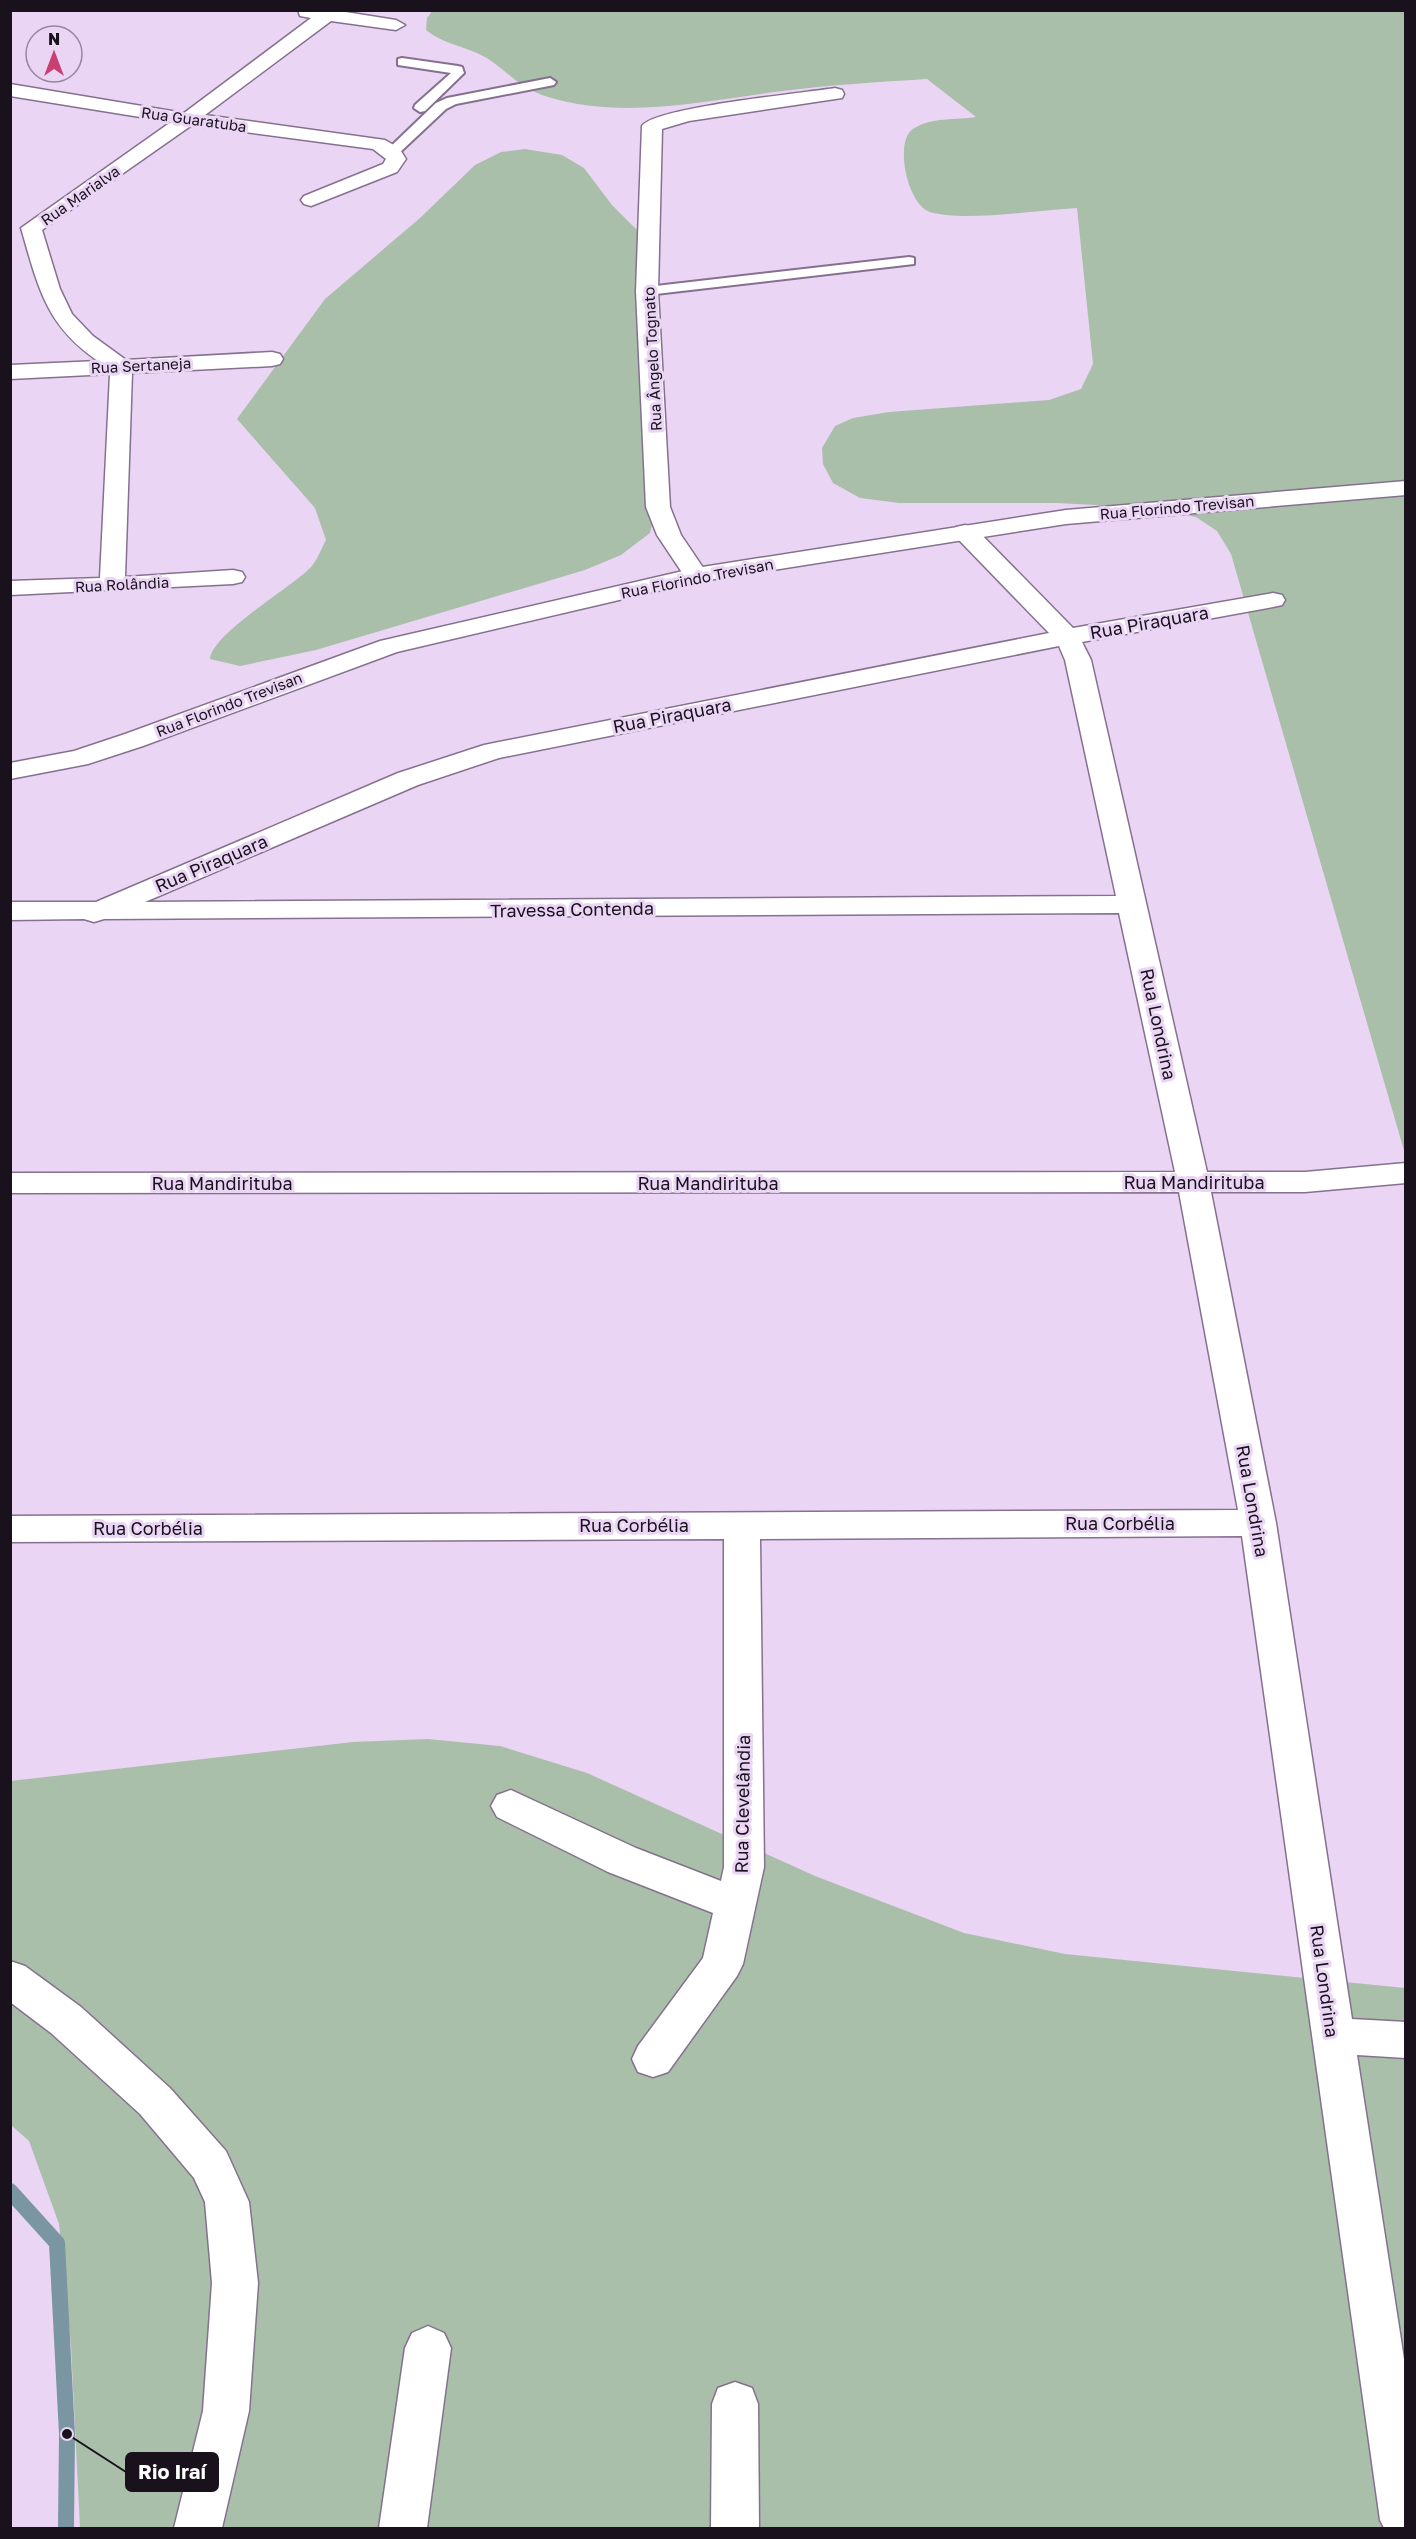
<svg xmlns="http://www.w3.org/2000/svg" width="1416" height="2539" font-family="'Golos Text',sans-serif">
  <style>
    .green { fill: #aabfaa }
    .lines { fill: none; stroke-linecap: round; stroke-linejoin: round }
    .stream { stroke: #7a96a2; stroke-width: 16 }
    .service-casing { stroke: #85718e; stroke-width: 4 }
    .minor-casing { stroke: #85718e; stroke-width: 3 }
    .tertiary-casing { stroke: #85718e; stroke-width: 3 }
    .service { fill: #fff; fill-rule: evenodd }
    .minor { fill: #fff; fill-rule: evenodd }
    .tertiary { fill: #fff; fill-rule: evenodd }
    .labels { text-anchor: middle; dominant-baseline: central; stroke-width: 6; stroke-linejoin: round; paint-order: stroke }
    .far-street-label { font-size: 15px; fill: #19121d; stroke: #ebd5f5 }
    .street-label { font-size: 18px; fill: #19121d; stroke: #ebd5f5 }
    .leader { fill: none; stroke: #19121d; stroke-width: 2 }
    .callout-dot { fill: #19121d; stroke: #ebd5f5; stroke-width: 2 }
    .callout { fill: #19121d; stroke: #19121d; stroke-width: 2 }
    .callout-label { font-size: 20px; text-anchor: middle; font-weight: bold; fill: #fff }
  </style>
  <rect width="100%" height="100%" fill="#ebd5f5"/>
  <path class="green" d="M433 10 1405 11V1154L1231 554 1217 531 1196 517 1151 508 1057 503H899L860 498 833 483 823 464 822 448 835 426 853 418 889 412 1049 400 1081 389 1093 364 1077 208C1040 210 963 222 930 212 907 205 894 141 913 129 930 117 957 120 976 117L927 79C878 82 830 85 782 91 705 101 623 120 548 97 516 87 508 70 483 56 464 46 443 44 426 30L427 18Z
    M525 149 562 155 584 168 612 205 638 231 645 242 659 494 650 533 621 555 585 570 316 650 240 666 210 659C212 634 289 589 310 568 317 561 321 549 326 540L315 508 237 419 325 299 420 218 475 165 501 152Z
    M428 1739 500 1746 587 1773 815 1876 964 1933 1065 1954 1405 1988V2528H80L71 2346 59 2224 29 2141 11 2125 10 1781 353 1742Z"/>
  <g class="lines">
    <path class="stream" d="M10 2191 57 2243 67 2434 66 2528"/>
    <defs>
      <path id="service" d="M402 58 458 66 462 67 464 73 425 111 420 112 414 108 415 105 451 73 398 65V59Z
        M550 78 556 82 554 85 456 104 446 109 397 155H387L385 152 436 103 447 98Z
        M909 257 914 258V264L647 295 640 291 647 287Z"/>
      <path id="minor" d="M298 10H333L396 20 405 25 396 30 331 21 205 115 385 140 399 148 406 159 397 172 311 206 304 204 301 200 304 196 383 164 386 159 373 149 192 125 42 230 60 289 72 314 93 336 126 360 272 352 280 354 283 359 280 364 272 366 132 373 125 577 233 570 242 572 245 577 242 582 233 584 10 595V581L100 578 110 374 10 379V365L98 361C45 325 38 286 21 228L171 122 10 96V84L184 113 311 18 300 16Z
        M835 88 842 90 844 94 842 98 689 121 662 129 658 291 670 507 681 535 708 575 705 580 696 582 687 580 657 535 646 507 636 291 642 126C655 107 805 93 835 88Z
        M965 525 974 527 1073 628 1273 593 1282 595 1285 600 1282 605 1273 607 1082 642 1091 660 1207 1172H1305L1406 1163V1183L1305 1192H1211L1276 1523 1352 2019 1406 2022V2058L1357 2055 1406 2372V2528H1384L1380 2520 1242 1536 760 1539 764 1867 743 1964 737 1976 668 2072 653 2077 638 2072 632 2059 638 2046 703 1958 713 1913 608 1872 497 1817 491 1806 497 1795 511 1790 636 1848 721 1881 724 1867V1539L10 1542V1516L1238 1510 1179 1192 10 1193V1173L1175 1172 1119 913 104 919 94 922 84 919 10 920V902H96L398 773 484 745 1049 633 956 537 953 532 956 527ZM1059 646 1065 660 1116 896 145 902 418 785 499 758Z
        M10 1961 25 1966 81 2007 170 2088 226 2151 249 2202 258 2283 249 2411 222 2528H174L203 2411 212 2283 205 2202 194 2178 140 2114 51 2033 10 2002Z
        M428 2326 444 2333 451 2348 427 2528H379L405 2348 412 2333Z
        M735 2382 752 2388 758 2404 759 2528H711L712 2404 718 2388Z"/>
      <path id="tertiary" d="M1406 481V495L1066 524 696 582 397 652 143 746 88 764 10 779V763L74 751 125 734 380 641 696 568 1066 510Z"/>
    </defs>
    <use href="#service" class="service-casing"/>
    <use href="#minor" class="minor-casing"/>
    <use href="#tertiary" class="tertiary-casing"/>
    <use href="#service" class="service"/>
    <use href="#minor" class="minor"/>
    <use href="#tertiary" class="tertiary"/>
  </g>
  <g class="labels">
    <g class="far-street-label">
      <text transform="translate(194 119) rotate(8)">Rua Guaratuba</text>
      <text transform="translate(80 195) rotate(-35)">Rua Marialva</text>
      <text transform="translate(652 359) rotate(-93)">Rua Ângelo Tognato</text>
      <text transform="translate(141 365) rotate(-3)">Rua Sertaneja</text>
      <text transform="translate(1177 507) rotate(-5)">Rua Florindo Trevisan</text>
      <text transform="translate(697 578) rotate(-11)">Rua Florindo Trevisan</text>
      <text transform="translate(122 584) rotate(-3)">Rua Rolândia</text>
      <text transform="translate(229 704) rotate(-21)">Rua Florindo Trevisan</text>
    </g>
    <g class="street-label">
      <text transform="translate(1149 622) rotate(-10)">Rua Piraquara</text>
      <text transform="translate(672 715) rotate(-11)">Rua Piraquara</text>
      <text transform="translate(211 863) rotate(-23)">Rua Piraquara</text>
      <text transform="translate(572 909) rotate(-1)">Travessa Contenda</text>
      <text transform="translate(1159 1024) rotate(78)">Rua Londrina</text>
      <text x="1194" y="1182">Rua Mandirituba</text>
      <text x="222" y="1183">Rua Mandirituba</text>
      <text x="708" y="1183">Rua Mandirituba</text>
      <text transform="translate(1253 1501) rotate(80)">Rua Londrina</text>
      <text x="1120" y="1523">Rua Corbélia</text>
      <text x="634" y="1525">Rua Corbélia</text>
      <text x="148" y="1528">Rua Corbélia</text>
      <text transform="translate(742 1804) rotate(-89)">Rua Clevelândia</text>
      <text transform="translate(1325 1981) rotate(82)">Rua Londrina</text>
    </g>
  </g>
  <path class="leader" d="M67 2434L126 2472"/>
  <circle class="callout-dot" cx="67" cy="2434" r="6"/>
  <rect class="callout" x="126" y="2453" width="92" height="38" rx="6"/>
  <g class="callout-label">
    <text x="172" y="2479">Rio Iraí</text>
  </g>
  <rect width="1416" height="2539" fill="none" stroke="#19121d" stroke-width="24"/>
  <g transform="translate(54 54)"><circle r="28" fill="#ebd5f5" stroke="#97879f" stroke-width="1.5"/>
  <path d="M0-4.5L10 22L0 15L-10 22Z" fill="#ca3f72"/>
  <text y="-9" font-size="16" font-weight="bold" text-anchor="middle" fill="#19121d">N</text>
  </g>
</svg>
